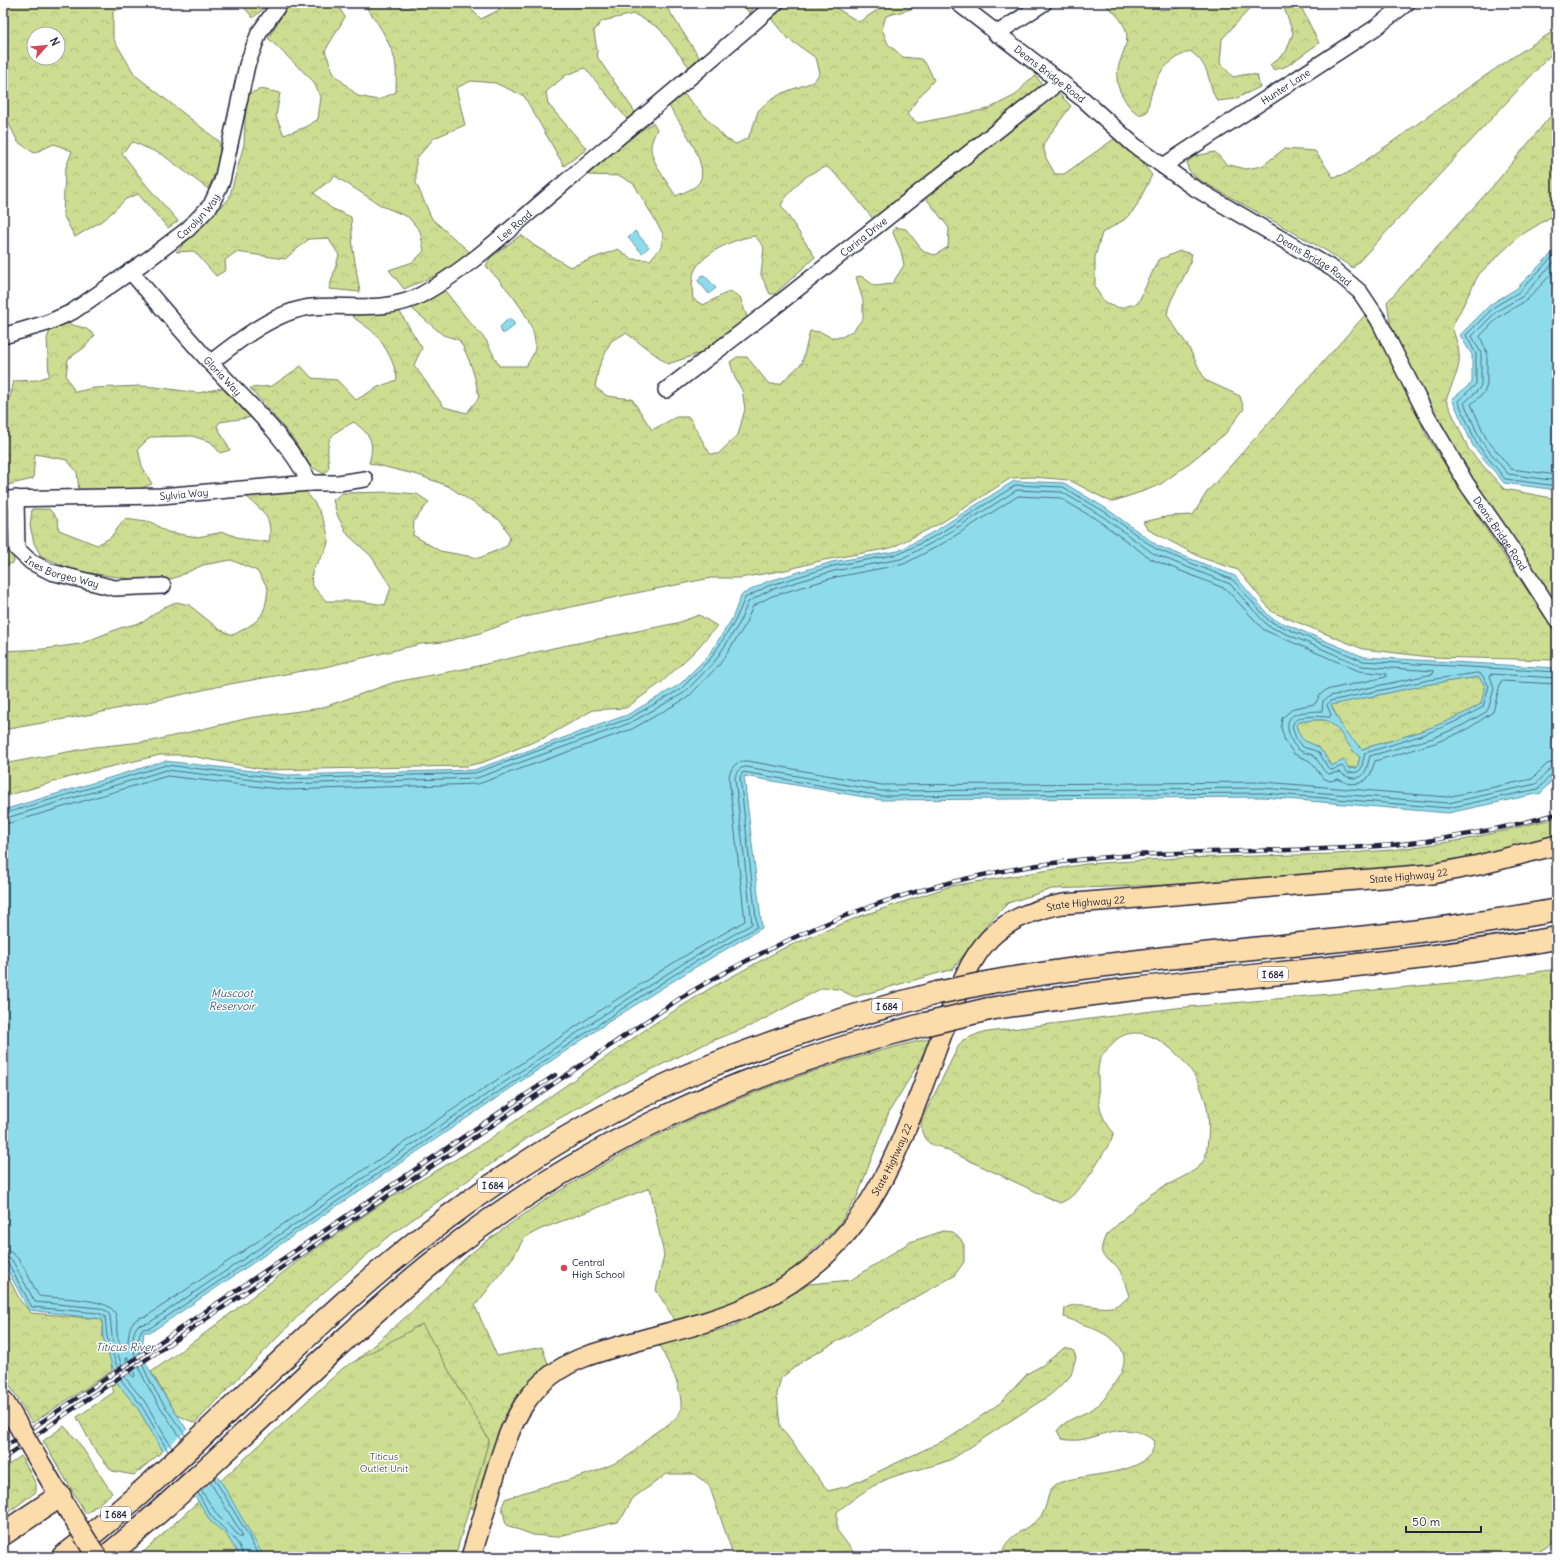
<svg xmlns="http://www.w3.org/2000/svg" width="1560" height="1560" font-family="Delius,sans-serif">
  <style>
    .forest { fill: url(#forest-crowns); stroke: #788066; fill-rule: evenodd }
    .park { fill: url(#park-tufts); stroke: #788066 }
    .water { fill: #8edceb; stroke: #6392a5; fill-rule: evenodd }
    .pier { fill: #fff }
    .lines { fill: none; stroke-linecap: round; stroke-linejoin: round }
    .shore { stroke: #4d6c81; stroke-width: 1 }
    .minor-casing { stroke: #22223b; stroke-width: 18 }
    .major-casing { stroke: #22223b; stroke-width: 22 }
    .highway-casing { stroke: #22223b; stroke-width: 25 }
    .minor { stroke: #fff; stroke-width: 15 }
    .major { stroke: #fddcac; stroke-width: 19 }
    .highway { stroke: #fddcac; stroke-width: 22 }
    .rail-casing { stroke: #22223b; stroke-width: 4.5 }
    .rail { stroke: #fff; stroke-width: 3; stroke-dasharray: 9; stroke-linecap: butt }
    .major-bridge-casing { stroke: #22223b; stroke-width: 22; stroke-linecap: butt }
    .highway-bridge-casing { stroke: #22223b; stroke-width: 25; stroke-linecap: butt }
    .major-bridge { stroke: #fddcac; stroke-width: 19 }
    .highway-bridge { stroke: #fddcac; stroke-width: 22 }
    .poi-dot { fill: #d1495b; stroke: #fff; stroke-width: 1.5 }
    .labels { text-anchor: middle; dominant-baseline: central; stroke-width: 3; stroke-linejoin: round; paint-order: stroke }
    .shield { fill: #fff; stroke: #646476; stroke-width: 1 }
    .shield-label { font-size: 9px; font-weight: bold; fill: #22223b }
    .street-label { font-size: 10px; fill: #22223b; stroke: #fff }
    .poi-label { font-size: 10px; fill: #22223b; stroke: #fff; text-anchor: start }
    .park-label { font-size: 10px; fill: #555a55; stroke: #fff }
    .water-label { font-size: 11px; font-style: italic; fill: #425a70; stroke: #fff }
  </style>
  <defs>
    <pattern id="forest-crowns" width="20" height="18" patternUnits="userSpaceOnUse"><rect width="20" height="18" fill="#cddd91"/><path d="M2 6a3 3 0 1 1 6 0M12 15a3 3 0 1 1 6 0" fill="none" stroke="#b0bd7e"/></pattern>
    <pattern id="park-tufts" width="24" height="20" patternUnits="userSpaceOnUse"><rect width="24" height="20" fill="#cddd91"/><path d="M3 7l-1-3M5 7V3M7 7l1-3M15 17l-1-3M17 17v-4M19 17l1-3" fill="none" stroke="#b0bd7e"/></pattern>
  </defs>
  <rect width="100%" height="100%" fill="#fff"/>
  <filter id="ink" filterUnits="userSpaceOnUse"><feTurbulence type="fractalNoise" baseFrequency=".025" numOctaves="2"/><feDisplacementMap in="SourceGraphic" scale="8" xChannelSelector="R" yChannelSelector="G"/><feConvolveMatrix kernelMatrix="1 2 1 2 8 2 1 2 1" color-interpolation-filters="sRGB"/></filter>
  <g filter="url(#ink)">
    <path class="forest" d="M3 3H144L113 11V38L135 75 220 142 219 165 208 189 163 155 133 142 122 153 147 186 178 221 168 228 138 194 126 199 105 219 75 237 63 215 65 170 72 151 54 144 34 153 18 142 3 112ZM34 34H58V58H34Z
      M241 3H270L253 18Z
      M290 3H336L345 17 325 51 334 74 358 96 378 100 396 92C396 82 397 70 395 60 389 40 376 18 362 3H389L390 5 407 8 419 3H465L481 19 497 11 505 3H664L699 57 689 67 659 28 634 14 602 21 594 31 598 58 635 112 627 119 585 68 566 75 546 92 548 104 587 149 564 166 524 96 495 83 471 81 456 88 465 125 434 138 416 159V183L432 219 472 254 439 274 404 289 389 270 413 262 424 251 420 231 408 217 382 206 335 176 314 193 331 208 351 217 353 250 360 292 329 289 339 255 328 238 309 239 285 259 236 252 225 260 226 270 216 276 194 251 176 252 229 199 244 144 246 95 261 89 280 93 276 116 284 135 306 127 318 119 321 97 313 81 268 38Z
      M742 3H756L750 14Z
      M785 3H828L859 22 888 3H917L911 9 886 16 882 29 888 44 903 57 921 59 928 67 934 80 918 98 907 115 918 123 988 109 1016 95 1029 80 1036 76 1045 89 873 219C858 201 845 181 827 167 807 172 792 187 781 205L815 257 775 294H770L761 275 764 247 755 236C736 238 707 251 696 268 691 276 692 289 693 299L703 305 730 291 740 297 748 320 704 352 668 364 626 333 611 341 599 367 595 387 607 396 632 399 652 430 676 417H689L710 454H718L738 435 745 409 742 390 735 378 730 362 737 357H747L769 384H780L802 363 810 331 821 332 830 337H842L854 330 863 318V301L856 277 861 276 875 286 892 284 904 265 901 251 893 233 895 227 906 229 924 252 935 255 948 247 949 228 925 197 1058 93 1071 106 1043 144 1046 158 1055 174H1064L1114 139 1137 156 1152 175 1135 209 1124 220 1102 233 1095 257V288L1106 304 1121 308 1138 303 1158 260 1180 251 1192 254C1188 279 1170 292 1167 315L1188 346 1205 380 1240 396 1244 409 1225 434 1183 468 1161 484 1147 490 1111 502 1069 480 1033 477 1011 478 941 523 891 548 824 560 786 570 740 578H711L626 595 525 617 477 634 444 642 421 644 325 667 230 684 98 713 3 730V651L44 649 80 644 120 628 143 622 164 607 177 602 189 605 219 629 233 635C259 621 265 619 268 588L257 571 231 560 203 565 177 577 158 583 76 571 41 556 34 543 30 526 32 509H49L58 519 59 530 97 545 110 538 125 519 153 523 167 532 197 537 224 532 242 539 269 542C273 518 264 512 247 497L302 489C314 497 329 526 328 541 327 557 308 566 312 583 314 589 322 596 326 601H359L385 605 391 587 371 556 348 535 338 517 333 500 342 493 393 492 417 494 429 502 414 521 413 535 440 551 479 558 507 546 510 537 502 522 448 486 418 475 369 463C375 441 371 436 354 422 327 436 326 437 329 468L324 474 310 466 292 437 250 388 272 386 301 366 312 378 337 380 356 400 378 387 397 380C396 365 385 346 376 335 369 327 358 322 351 315L380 314 398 309 422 348 414 365 444 407 467 413 479 397C475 376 470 358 459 340L443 335 410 307 443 288 467 319 486 340 499 366H526C529 361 535 353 535 347 537 320 503 284 486 266L490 258 521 235 535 246 570 267 618 249 632 259 650 260 661 247 663 234 634 184 620 176 588 175C606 153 628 136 653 123L657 129C655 134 651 142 651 147 650 160 669 185 676 196 683 192 696 189 700 181 709 163 679 122 669 106L683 93 726 139 736 144 748 138 754 124 758 111 765 104 782 93 813 82 820 73 816 58 786 37 769 16Z
      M1103 3H1152L1160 10 1180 8 1191 3H1255L1222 39 1220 63 1233 77 1248 74 1257 75 1260 87 1235 99 1217 101C1206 80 1212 67 1190 51 1159 65 1154 79 1147 112L1140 115C1131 110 1127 104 1122 95 1106 68 1134 48 1125 28 1121 18 1111 9 1103 3Z
      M1278 3H1299L1319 43 1287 66 1274 70 1270 65 1286 52 1293 33 1283 5Z
      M1557 29 1556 49 1353 268 1325 250 1196 178 1188 169 1187 162 1195 156 1215 152 1226 164 1246 169 1262 166 1284 149 1315 151 1333 177 1346 174C1417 126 1484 73 1557 29Z
      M1557 108V213L1518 237 1479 274 1452 327C1465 364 1459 366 1446 400L1469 450 1504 489 1557 499V607L1464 467 1392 333 1387 302 1493 186Z
      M1365 315 1383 342 1427 436 1480 520 1557 635V659L1555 660 1430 657 1363 649 1272 612 1238 570 1202 558 1147 529 1143 522 1170 516 1193 515 1207 492Z
      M64 323 85 328 95 335 84 348 68 359 66 376 75 392 94 388 140 386 155 387 198 393 222 388 253 417 220 422 217 426 230 450 220 453 211 442 192 436 150 437 138 449 142 466 152 484 134 491H79L77 472 67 460 35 454 33 479 3 486V399L10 397 14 381 37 380 49 376 47 338 50 331Z
      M3 508 8 519 14 562 3 568Z
      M699 615 717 626 695 651 662 682 626 708 593 710 546 737 484 762 467 766 266 770 185 755H160L84 773 3 797V764L94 747 152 741 249 718 321 708 395 682 469 668 553 648 677 623Z
      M1479 677 1486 687 1481 704C1442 727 1404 737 1361 749L1344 731 1331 705 1430 684Z
      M1313 720C1318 720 1325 719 1329 722 1342 730 1347 747 1360 757L1357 768 1331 766C1328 761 1325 754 1321 750 1307 737 1303 749 1296 725L1299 722Z
      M1557 818V836L1486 856 1397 869 1194 884 1052 889 1008 903 987 925 953 969 855 997 838 989 822 988 755 1024 705 1044 613 1088 539 1130 385 1239 306 1308 195 1423 177 1415 151 1372 204 1334 298 1261 387 1200 485 1142 652 1025 709 989 782 949 858 917 951 886 1086 864 1178 858 1336 854 1392 850 1463 840Z
      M1557 969V1540L1528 1557H1002C1002 1535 1030 1530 1041 1516 1049 1506 1045 1491 1057 1484 1081 1471 1152 1479 1155 1441 1118 1414 1096 1447 1062 1439L1057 1431C1066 1418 1083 1416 1095 1407 1105 1401 1110 1390 1116 1381 1144 1341 1093 1329 1064 1317L1065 1308C1087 1297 1109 1320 1129 1296 1126 1288 1124 1278 1120 1271 1112 1255 1093 1263 1106 1235 1121 1222 1135 1206 1151 1194 1160 1188 1171 1183 1181 1178 1190 1173 1199 1169 1204 1160 1207 1154 1207 1146 1208 1139 1210 1120 1208 1104 1200 1086 1187 1057 1140 1011 1111 1045 1101 1056 1097 1062 1098 1077 1099 1102 1097 1113 1114 1133L1111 1141C1098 1161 1082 1195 1060 1203L940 1147C925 1144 921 1136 921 1121L958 1047 963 1040 980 1033 1176 1008 1474 981Z
      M931 1038 917 1066 889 1112 857 1197 838 1226 788 1274 739 1304 676 1322 656 1290 664 1255 650 1188 541 1229 524 1238 514 1256 475 1306 497 1356 542 1347 549 1366 477 1511 467 1505 335 1379C369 1349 404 1319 438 1288 444 1282 450 1274 456 1267 465 1257 478 1248 488 1240 619 1142 772 1075 931 1038Z
      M943 1231 953 1232 960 1238 964 1245V1262L954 1276 804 1360 781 1378 777 1394 780 1426 828 1491 848 1486 951 1437 1000 1403 1028 1373 1043 1365 1064 1348 1073 1350 1076 1357 1071 1375 1066 1381 1050 1395 952 1459C929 1469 903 1471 883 1481 866 1489 852 1500 837 1512V1530L857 1557H734L709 1485 694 1474H667L633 1498 623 1516 617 1522 555 1537 533 1535 506 1525 502 1507 505 1499C546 1483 590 1479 628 1456 638 1450 644 1440 653 1434 662 1427 680 1420 681 1408 682 1385 669 1365 659 1345L731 1327 809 1284 851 1280 910 1242Z
      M3 1267 20 1300 31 1313 102 1319 103 1337 111 1359 112 1371 32 1423 3 1374Z
      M117 1382 137 1407 163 1451 134 1475 112 1471 93 1447 77 1417 114 1392 111 1386Z
      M64 1426 77 1440 112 1493 86 1514 43 1441Z
      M21 1456 36 1484V1492L3 1516V1469Z"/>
    <path class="park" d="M422 1324 489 1440 455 1557H138L343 1368Z"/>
    <path class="water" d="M635 231 649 247 642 253 628 238Z
      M1557 248V490L1504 483 1473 446 1452 399 1472 383V355L1460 335 1491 304 1516 289Z
      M704 275 716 288 709 294 698 281 701 276Z
      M508 319H511L514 323V326L505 333H502L500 327Z
      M1014 481 1064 483 1107 509 1158 546 1235 576 1271 618 1364 657 1557 668V774L1541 793 1448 813 1263 797 881 800 744 776 762 928 689 971 610 1021 151 1332H144L142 1348 147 1365 159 1387 225 1488 264 1557H240L226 1534 211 1522 200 1504 161 1448 137 1407 118 1384 103 1337 102 1319 29 1310 3 1262V810L165 761 287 775 474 770 627 715 679 685 708 656 732 619 741 595 766 582 832 562 898 551 935 531ZM1479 677 1485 686 1481 704C1442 727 1404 737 1362 749L1344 731 1331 705 1430 684ZM1313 720C1318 720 1325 719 1329 722 1342 730 1347 747 1360 757L1357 768 1349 769 1344 760 1331 766C1328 761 1325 754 1321 750 1306 737 1303 748 1296 725L1299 722Z"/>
    <path class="pier" d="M145 1350 148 1361 116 1383 111 1372Z
      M188 1429 219 1475 194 1498 162 1452Z"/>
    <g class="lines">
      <path class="shore" d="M1557 252 1519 292 1494 307 1466 335 1476 354V384L1458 401 1477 444 1505 479 1557 486
        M1557 259 1523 296 1497 311 1472 336 1481 353V385L1478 390 1464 403 1481 441 1508 474 1557 481
        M1557 268 1527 300 1500 316 1480 336 1487 353V385L1484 393 1471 404 1486 438 1511 469 1557 475
        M1478 673 1482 675 1489 686 1483 707C1445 730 1407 740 1365 753L1361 769 1358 772 1348 773 1342 766 1332 770 1329 769C1325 764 1323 758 1319 753 1313 748 1307 750 1302 746 1297 742 1295 735 1293 730 1288 712 1321 717 1330 717L1331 715 1327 705 1330 701 1429 680Z
        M3 814 166 765 287 779 475 773 628 719 681 689 711 658 735 621 745 598 768 586 833 566 899 554 937 535 1016 485 1063 487 1105 512 1156 549 1233 580 1269 621 1363 661 1557 672
        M3 819 166 770 287 784 477 778 630 723 684 693 715 661 739 624 748 602 770 590 834 571 901 559 939 539 1017 490 1062 492 1102 516 1154 554 1230 584 1268 626 1362 666 1434 671 1433 674 1330 696 1323 701 1322 711C1306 712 1282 710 1289 733 1291 739 1293 745 1298 749 1303 754 1310 752 1315 757 1320 762 1321 770 1328 774L1340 772C1346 778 1360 782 1365 772 1368 767 1368 761 1370 756L1433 738 1463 725 1486 712 1489 707 1494 688 1490 676 1491 674 1557 678
        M3 825 167 776 287 790 478 784 632 729 687 698 720 664 744 627 753 606 772 596 836 577 904 564 942 544 1018 496 1060 498 1099 521 1151 559 1226 589 1264 630 1359 671 1387 674 1386 677 1326 690 1320 695 1315 704 1294 708 1282 718 1281 727 1285 741 1294 754 1310 761 1323 778 1330 781 1338 779 1349 784 1360 783 1367 779 1371 773 1375 761 1435 743 1466 730 1493 712 1501 681 1557 684
        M3 1250C21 1250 30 1283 39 1296 56 1299 108 1297 115 1313 118 1320 116 1327 117 1334 118 1340 121 1346 124 1352H126C131 1336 124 1319 147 1316L602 1009 681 958 745 921 729 778C730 767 737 760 748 761L882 785 1264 782 1447 797 1532 779 1547 764 1557 761
        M3 1256 12 1260 35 1302 99 1308 107 1311 110 1316 112 1336 126 1379 145 1402 172 1448
        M3 1261 8 1263 32 1307 98 1313 105 1316 107 1337 122 1381 141 1405 168 1451
        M128 1358 135 1375 134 1377C129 1375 127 1365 126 1359Z
        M185 1435C170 1413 125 1356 142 1329L150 1328 608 1018 686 967 757 927 740 777 743 772 881 796 1263 793 1448 808 1538 789 1553 773 1557 772
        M182 1439C167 1417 117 1351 138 1325L149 1323 605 1014 684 963 752 924 735 778C736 771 740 767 747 767L881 791 1263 788 1448 803 1536 784 1550 769 1557 767
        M214 1478 247 1533 259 1557
        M201 1490 218 1516 232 1528 239 1537H242V1534L210 1482
        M198 1493C203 1501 208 1513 215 1520 225 1531 241 1540 243 1557"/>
      <defs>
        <g id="minor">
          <path id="s1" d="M958 3 1084 100 1134 145 1163 166 1191 186 1333 269 1360 292 1378 319 1424 410 1466 483 1511 548 1557 620"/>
          <path d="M996 34 1044 3"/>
          <path id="s2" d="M1163 166 1375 28 1407 3"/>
          <path id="s3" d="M130 271C159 304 188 339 218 371 251 406 288 440 310 483"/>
          <path id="s4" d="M3 336 47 323 72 312 150 258 188 229 211 205 222 181 247 65 259 33 280 3"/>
          <path id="s5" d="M210 363C238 341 277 310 312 307 349 304 387 313 421 295 473 266 517 222 563 184 634 124 706 65 776 3"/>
          <path id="s6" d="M666 390 782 301 1060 81"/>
          <path id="s7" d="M16 498 17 549 31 562 51 572 114 588 163 586"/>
          <path id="s8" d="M3 499 161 496 310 483H338L365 479"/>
        </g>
        <g id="major">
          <path d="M3 1400 11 1413"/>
          <path d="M43 1468 71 1515"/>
          <path id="s9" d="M471 1557C479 1531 487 1504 494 1478 511 1421 527 1378 587 1356 679 1325 760 1322 833 1248 891 1190 915 1104 944 1029 956 997 966 963 990 938 1010 918 1035 909 1063 904L1432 874 1479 865 1557 845"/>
        </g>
        <path id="highway" d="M991 982C1179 949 1370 945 1557 910
          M989 1009C1178 978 1369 970 1557 938
          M3 1534 60 1496
          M63 1557C176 1471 270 1364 378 1273 477 1189 589 1115 710 1066 784 1036 860 1013 937 993
          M106 1557C184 1493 257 1421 331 1352 366 1320 402 1286 440 1257 590 1140 743 1071 926 1024"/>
      </defs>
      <use href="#minor" class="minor-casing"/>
      <use href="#major" class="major-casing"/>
      <use href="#highway" class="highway-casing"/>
      <use href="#minor" class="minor"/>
      <use href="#major" class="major"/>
      <use href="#highway" class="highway"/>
      <defs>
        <path id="rail" d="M3 1448 555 1075
          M3 1459 67 1413 682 997C807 922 924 878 1069 861 1167 849 1266 853 1365 847 1430 843 1494 831 1557 814"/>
      </defs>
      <use href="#rail" class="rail-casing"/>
      <use href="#rail" class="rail"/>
      <defs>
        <path id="major-bridge" d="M11 1413 43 1468
          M71 1515 97 1557"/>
        <path id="highway-bridge" d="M937 993 991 982
          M926 1024 989 1009"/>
      </defs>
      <use href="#major-bridge" class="major-bridge-casing"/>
      <use href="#highway-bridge" class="highway-bridge-casing"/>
      <use href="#major-bridge" class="major-bridge"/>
      <use href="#highway-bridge" class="highway-bridge"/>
    </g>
  </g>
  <circle class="poi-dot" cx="564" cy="1268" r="4"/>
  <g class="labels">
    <g class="shield">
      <rect x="1258" y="967" width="30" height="14" rx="3"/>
      <rect x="872" y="999" width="30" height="14" rx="3"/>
      <rect x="478" y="1178" width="30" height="14" rx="3"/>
      <rect x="101" y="1507" width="30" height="14" rx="3"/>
    </g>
    <g class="shield-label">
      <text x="1273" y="974">I 684</text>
      <text x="887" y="1006">I 684</text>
      <text x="493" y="1185">I 684</text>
      <text x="116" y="1514">I 684</text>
    </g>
    <g class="street-label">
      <text stroke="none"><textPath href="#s1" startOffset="116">Deans Bridge Road</textPath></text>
      <text stroke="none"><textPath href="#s2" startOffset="146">Hunter Lane</textPath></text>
      <text stroke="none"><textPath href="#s4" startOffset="232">Carolyn Way</textPath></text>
      <text stroke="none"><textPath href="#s5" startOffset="345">Lee Road</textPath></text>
      <text stroke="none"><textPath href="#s6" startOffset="250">Carina Drive</textPath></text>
      <text stroke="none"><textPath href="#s1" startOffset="440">Deans Bridge Road</textPath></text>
      <text stroke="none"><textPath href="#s3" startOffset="140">Gloria Way</textPath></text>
      <text stroke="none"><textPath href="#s8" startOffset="181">Sylvia Way</textPath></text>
      <text stroke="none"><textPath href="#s1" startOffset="776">Deans Bridge Road</textPath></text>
      <text stroke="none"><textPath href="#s7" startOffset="103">Ines Borgeo Way</textPath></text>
      <text stroke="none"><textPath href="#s9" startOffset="1294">State Highway 22</textPath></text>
      <text stroke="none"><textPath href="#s9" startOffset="970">State Highway 22</textPath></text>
      <text stroke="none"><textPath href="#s9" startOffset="622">State Highway 22</textPath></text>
    </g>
    <g class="poi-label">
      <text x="572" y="1262">Central<tspan x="572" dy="12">High School</tspan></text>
    </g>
    <g class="park-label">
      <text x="384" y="1456">Titicus<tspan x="384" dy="12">Outlet Unit</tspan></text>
    </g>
    <g class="water-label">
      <text x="232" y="993">Muscoot<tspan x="232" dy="13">Reservoir</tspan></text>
      <text x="125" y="1347">Titicus River</text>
    </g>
  </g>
  <rect width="1560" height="1560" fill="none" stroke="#fff" stroke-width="16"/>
  <rect x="8" y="8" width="1544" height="1544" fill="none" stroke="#22223b" stroke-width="1.5" filter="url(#ink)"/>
  <g transform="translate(46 46) rotate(63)"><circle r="19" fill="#ffffff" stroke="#a7a7b1"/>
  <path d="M0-3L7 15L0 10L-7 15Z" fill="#d1495b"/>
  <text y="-6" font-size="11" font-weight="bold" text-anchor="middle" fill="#22223b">N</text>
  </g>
  <path d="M1406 1526v6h75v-6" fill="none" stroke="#22223b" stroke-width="2"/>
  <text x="1412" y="1526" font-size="12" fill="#22223b" stroke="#ffffff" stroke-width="3" paint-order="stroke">50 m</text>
</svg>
